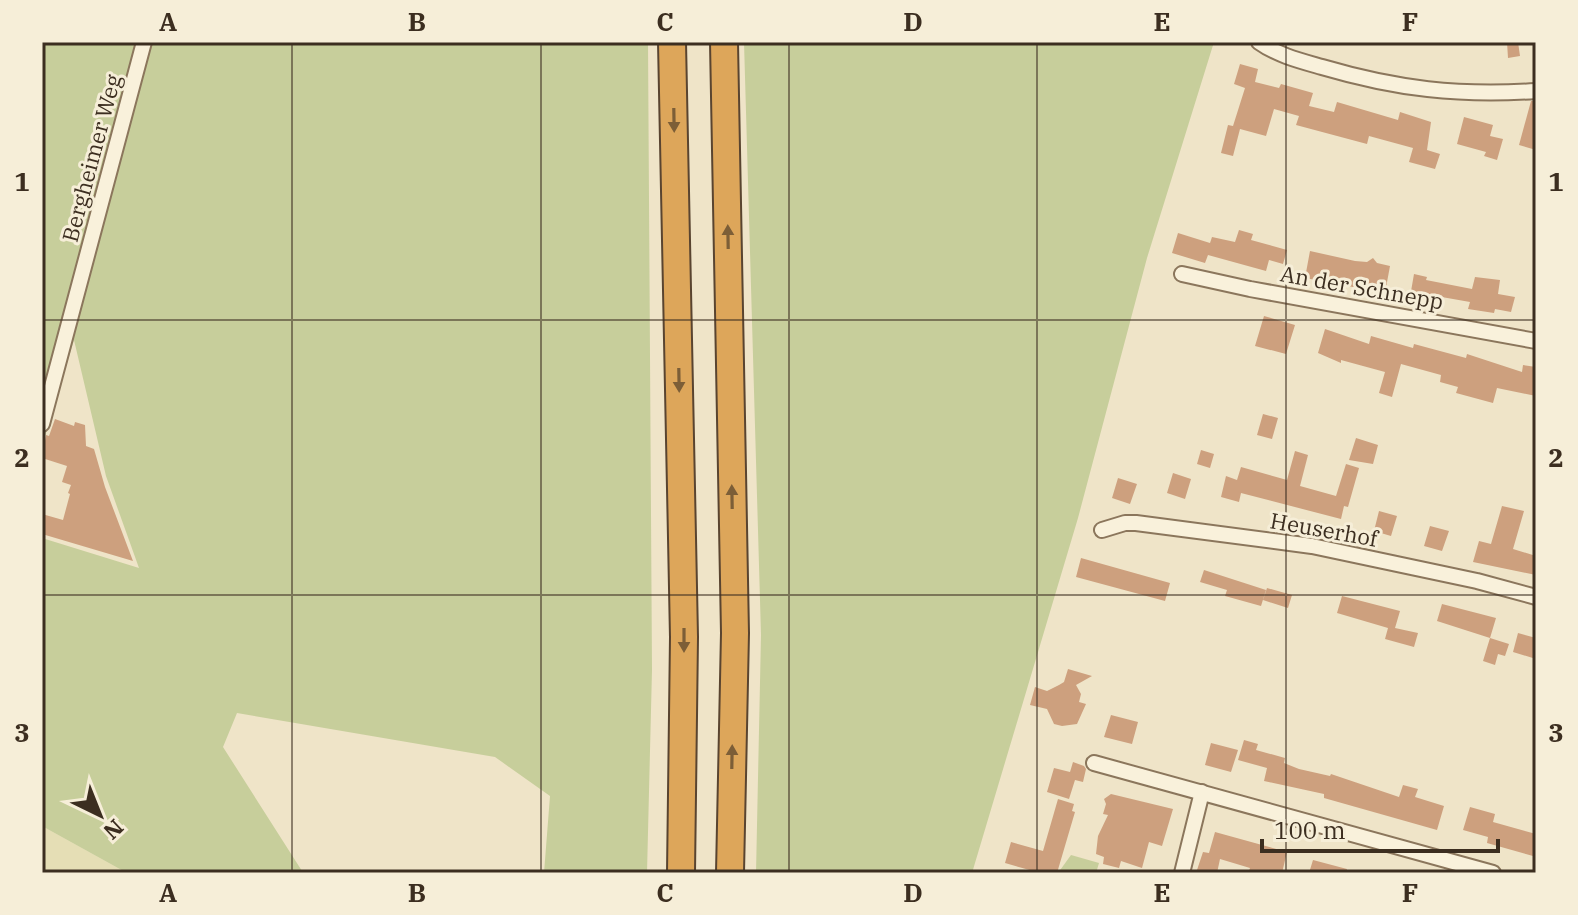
<svg xmlns="http://www.w3.org/2000/svg" width="1578" height="915" font-family="'IBM Plex Serif',serif">
  <style>
    .farmland { fill: #e5deb5 }
    .green { fill: #c7ce9b }
    .building { fill: #cda07e }
    .lines { fill: none; stroke-linecap: round; stroke-linejoin: round }
    .street-casing { stroke: #8b765c; stroke-width: 18 }
    .highway-casing { stroke: #594430; stroke-width: 30 }
    .street { stroke: #f9f1db; stroke-width: 14 }
    .highway { stroke: #dda65a; stroke-width: 26 }
    .oneway { fill: #7c5e37 }
    .grid { fill: none; stroke: #3c2e20; stroke-width: 2; stroke-opacity: 0.55 }
    .labels { text-anchor: middle; dominant-baseline: central; stroke-width: 6; stroke-linejoin: round; paint-order: stroke }
    .street-label { font-size: 22px; fill: #3c2e20; stroke: #f6eed8 }
    .neatline { fill: none; stroke: #3c2e20; stroke-width: 3 }
    .grid-label { font-size: 26px; text-anchor: middle; font-weight: bold; fill: #3c2e20 }
  </style>
  <rect width="100%" height="100%" fill="#efe4c8"/>
  <path class="farmland" d="M42 826 127 873H42Z"/>
  <path class="green" d="M42 42H648L652 670 647 873H544L550 796 495 757 237 713 223 747 302 871 306 873H127L42 826V538L139 568 106 476 74 340 42 446Z
    M744 42H1214L1147 258 1078 518 972 873H756L761 635Z
    M1071 855 1099 863 1096 873H1058Z"/>
  <path class="building" d="M1507 42H1518L1520 56 1508 58Z
    M1240 64 1258 69 1255 82 1279 88 1281 84 1313 93 1309 106 1334 112 1337 102 1398 120 1400 112 1431 122 1427 150 1440 154 1435 169 1409 162 1413 148 1369 136 1367 144 1296 125 1299 116 1274 109 1266 136 1240 129 1233 156 1221 153 1228 125 1233 126 1245 88 1234 84Z
    M1531 101H1536V150L1519 145Z
    M1464 117 1493 125 1490 136 1503 139 1497 160 1484 156 1486 152 1457 144Z
    M1239 230 1253 234 1251 240 1287 250 1283 264 1269 260 1266 271 1208 255 1205 263 1172 253 1178 233 1210 243 1212 237 1235 242Z
    M1310 251 1355 261 1367 262 1373 258 1377 263 1390 266 1385 293 1305 278Z
    M1414 274 1427 277 1426 280 1472 289 1475 277 1500 280 1498 294 1515 297 1511 312 1495 309 1494 313 1468 309 1470 302 1436 296 1435 302 1410 297Z
    M1264 316 1295 325 1286 354 1255 346Z
    M1325 329 1369 344 1371 336 1413 348 1414 344 1466 358 1467 354 1522 372 1523 365 1536 367V396L1497 388 1493 403 1456 393 1458 387 1440 382 1441 375 1401 364 1392 397 1379 393 1385 372 1341 360V363L1318 353Z
    M1263 414 1278 418 1272 439 1257 435Z
    M55 419 74 426 75 422 85 425 86 446 94 449 105 487 133 561 42 534V514L63 520 70 494 68 493 71 485 62 482 67 466 42 458 46 435 49 436Z
    M1356 438 1378 445 1373 464 1349 460Z
    M1201 450 1214 454 1210 468 1197 464Z
    M1295 451 1308 455 1300 486 1336 496 1346 464 1359 468 1348 507 1344 506 1341 519 1241 493 1239 502 1221 497 1226 476 1237 480 1241 467 1287 480Z
    M1173 473 1191 479 1185 499 1167 493Z
    M1118 478 1137 484 1130 504 1112 498Z
    M1502 506 1524 511 1513 549 1536 556V575L1473 562 1479 541 1491 544Z
    M1379 511 1397 516 1391 536 1374 531Z
    M1430 526 1449 531 1442 551 1424 546Z
    M1081 558 1170 583 1165 601 1076 577Z
    M1204 570 1266 590 1261 606 1225 596 1227 590 1200 582Z
    M1267 588 1292 595 1288 608 1263 600Z
    M1342 596 1400 611 1395 628 1418 633 1414 647 1385 639 1388 628 1337 613Z
    M1442 604 1496 618 1490 638 1437 621Z
    M1518 633 1536 638V659L1513 652Z
    M1490 638 1509 644 1505 656 1498 654 1495 665 1483 661Z
    M1068 669 1092 676 1076 685 1081 694 1079 702 1086 704 1077 724 1062 726 1054 724 1047 709 1030 705 1035 687 1047 691 1059 685 1064 682Z
    M1111 715 1138 722 1132 744 1104 737Z
    M1244 740 1258 744 1256 750 1285 758 1284 763 1299 769 1330 776 1331 774 1399 797 1403 785 1418 789 1415 797 1444 806 1437 830 1324 798V794L1264 781 1267 768 1238 760Z
    M1211 743 1238 750 1231 772 1205 765Z
    M1073 762 1084 766 1086 769 1083 782 1075 780 1069 799 1047 792 1054 768 1070 772Z
    M1111 794 1173 809 1162 846 1149 842 1142 868 1121 861 1119 868 1103 864 1104 857 1096 854 1098 836 1108 815 1103 814 1106 804 1104 799Z
    M1058 799 1074 804 1072 811 1075 812 1057 873H1033V871L1005 863 1011 842 1043 851Z
    M1470 807 1495 814 1493 822 1536 834 1533 856 1487 843 1488 837 1463 830Z
    M1215 832 1287 852 1282 873H1248L1250 868 1220 859 1217 873H1196L1203 852 1209 853Z
    M1313 860 1347 869 1346 873H1309Z"/>
  <g class="lines">
    <defs>
      <path id="street" d="M1259 42C1277 55 1301 61 1322 67 1397 89 1458 96 1536 91
        M1182 274 1250 289 1536 341
        M42 424 144 42
        M1102 530 1125 523H1136L1312 546 1477 581 1536 597
        M1094 763 1493 873
        M1182 873 1202 792"/>
      <path id="highway" d="M672 42 684 637 681 873
        M724 42 735 633 730 873"/>
    </defs>
    <use href="#street" class="street-casing"/>
    <use href="#highway" class="highway-casing"/>
    <use href="#street" class="street"/>
    <use href="#highway" class="highway"/>
  </g>
  <defs><path id="oneway-solid" d="M-6-.8H1V-3.2L6.5 0L1 3.2V.8H-6Z" transform="scale(2)"/></defs>
  <g class="oneway">
    <use href="#oneway-solid" transform="translate(674 120) rotate(89)"/>
    <use href="#oneway-solid" transform="translate(728 237) rotate(-91)"/>
    <use href="#oneway-solid" transform="translate(679 380) rotate(89)"/>
    <use href="#oneway-solid" transform="translate(732 497) rotate(-91)"/>
    <use href="#oneway-solid" transform="translate(684 640) rotate(90)"/>
    <use href="#oneway-solid" transform="translate(732 757) rotate(-89)"/>
  </g>
  <path class="grid" d="M292 42V873M541 42V873M789 42V873M1037 42V873M1286 42V873M42 320H1536M42 595H1536"/>
  <g class="labels">
    <g class="street-label">
      <text transform="translate(91 158) rotate(-75)">Bergheimer Weg</text>
      <text transform="translate(1362 287) rotate(10)">An der Schnepp</text>
      <text transform="translate(1324 529) rotate(10)">Heuserhof</text>
    </g>
  </g>
  <rect width="1578" height="915" fill="none" stroke="#f6eed8" stroke-width="88"/>
  <g transform="translate(100 815) rotate(137)" stroke="#f6eed8" stroke-width="6" paint-order="stroke">
  <path d="M0-6L14 30L0 20L-14 30Z" fill="#3c2e20"/>
  <text y="-12" font-size="22" font-weight="bold" text-anchor="middle" fill="#3c2e20">N</text>
  </g>
  <path d="M1262 839v12h236v-12" fill="none" stroke="#3c2e20" stroke-width="4"/>
  <text x="1274" y="839" font-size="24" fill="#3c2e20" stroke="#f6eed8" stroke-width="6" paint-order="stroke">100 m</text>
  <rect x="44" y="44" width="1490" height="827" class="neatline"/>
  <g class="grid-label">
    <text x="168" y="31">A</text>
    <text x="417" y="31">B</text>
    <text x="665" y="31">C</text>
    <text x="913" y="31">D</text>
    <text x="1162" y="31">E</text>
    <text x="1410" y="31">F</text>
    <text x="22" y="191">1</text>
    <text x="1556" y="191">1</text>
    <text x="22" y="467">2</text>
    <text x="1556" y="467">2</text>
    <text x="22" y="742">3</text>
    <text x="1556" y="742">3</text>
    <text x="168" y="902">A</text>
    <text x="417" y="902">B</text>
    <text x="665" y="902">C</text>
    <text x="913" y="902">D</text>
    <text x="1162" y="902">E</text>
    <text x="1410" y="902">F</text>
  </g>
</svg>
